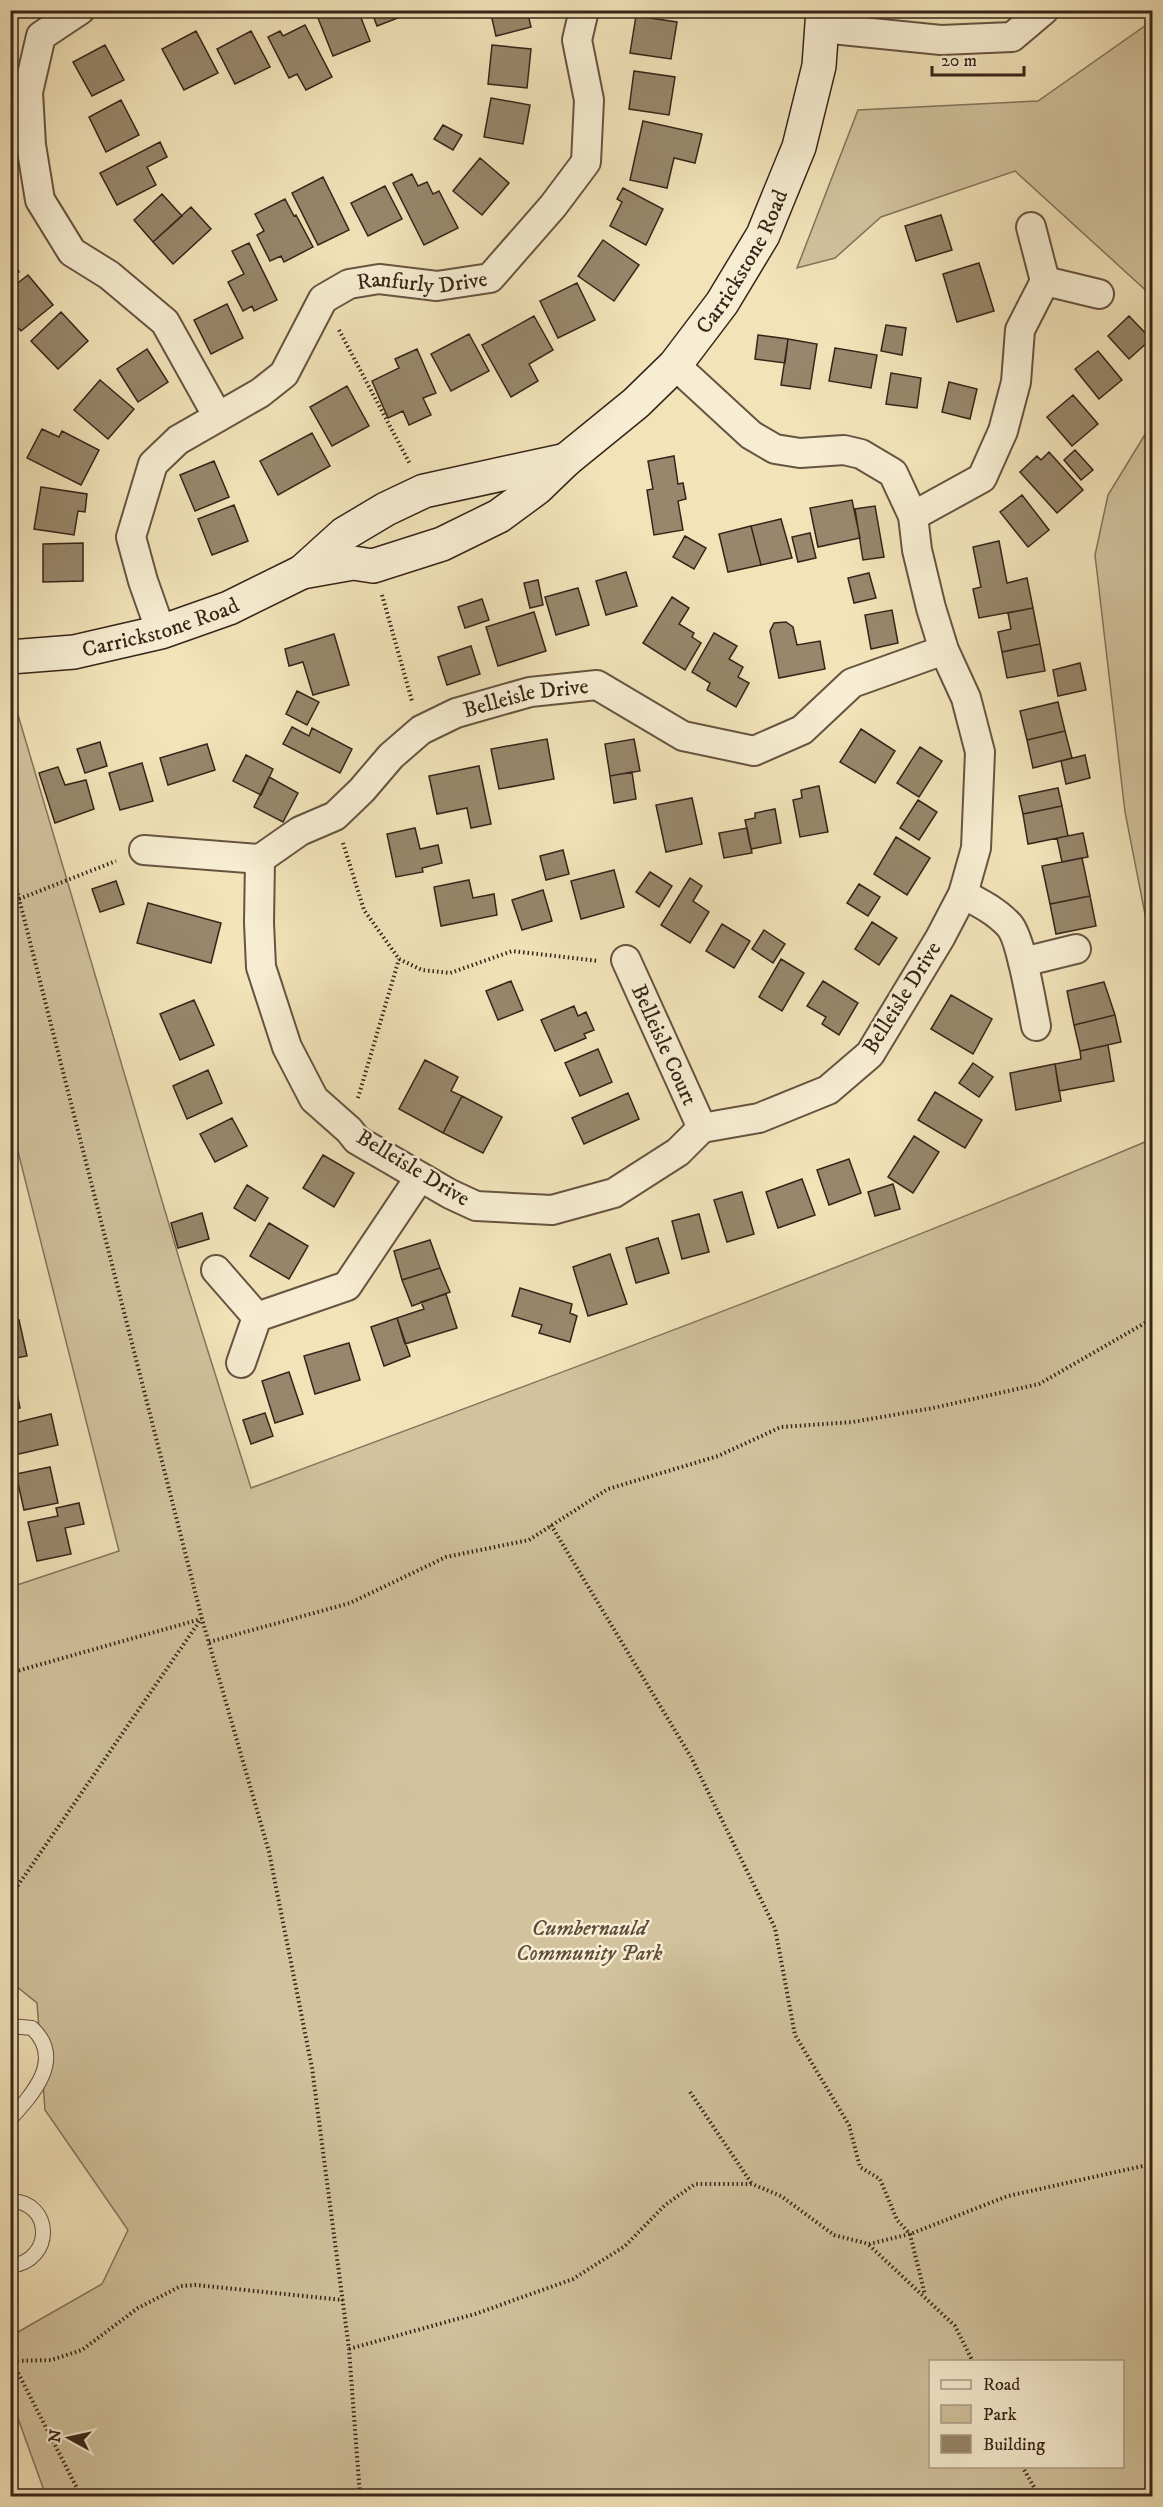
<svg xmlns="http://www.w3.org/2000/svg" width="1163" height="2507" font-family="'IM FELL DW Pica',serif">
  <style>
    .green { fill: #d2c39e; stroke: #84745c; stroke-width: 1.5; fill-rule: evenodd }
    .building { fill: #98876c; stroke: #372419; stroke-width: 1.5 }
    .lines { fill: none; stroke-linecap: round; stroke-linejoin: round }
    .lane-casing { stroke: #665441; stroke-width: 16 }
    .street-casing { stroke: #665441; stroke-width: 32 }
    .secondary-casing { stroke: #372419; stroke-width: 36 }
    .path { stroke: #372419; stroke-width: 4; stroke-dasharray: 1.5 3; stroke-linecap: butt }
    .lane { stroke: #f7edd2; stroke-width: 14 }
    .street { stroke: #f7edd2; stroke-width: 28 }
    .secondary { stroke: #f7edd2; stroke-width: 33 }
    .labels { text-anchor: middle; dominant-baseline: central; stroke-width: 5; stroke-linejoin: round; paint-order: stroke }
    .street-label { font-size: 22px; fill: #372419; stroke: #f7edd2 }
    .park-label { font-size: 22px; font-style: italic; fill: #5e4c3a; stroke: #f7edd2 }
  </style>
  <rect width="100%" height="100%" fill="#f2e3b9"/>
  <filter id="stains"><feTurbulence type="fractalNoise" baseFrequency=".00333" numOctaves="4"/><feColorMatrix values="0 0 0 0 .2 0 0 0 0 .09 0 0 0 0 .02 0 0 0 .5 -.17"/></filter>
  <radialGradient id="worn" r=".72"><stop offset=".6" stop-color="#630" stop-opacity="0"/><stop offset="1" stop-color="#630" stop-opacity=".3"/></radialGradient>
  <path class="green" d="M1152 21V296L1015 171 881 217 835 258 797 268 858 110 1038 101Z
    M1152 423V950L1125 812 1095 555 1108 495Z
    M11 698H13L184 1275 251 1488C553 1376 856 1264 1152 1139V2496H46L11 2399V2336L102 2284 128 2230 45 2110 37 2003 11 1982V1587L119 1551 11 1124ZM930 2362H1122V2466H930Z"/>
  <path class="building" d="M323 10H358L370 41 333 56 316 13Z
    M371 10H412L413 12 377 26Z
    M490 10H527L531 27 496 36Z
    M636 16 677 22 671 59 630 53Z
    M305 25 332 77 306 90 297 74 289 78 268 37 280 31 283 36Z
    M196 31 218 73 184 90 162 49Z
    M251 31 270 67 235 84 217 49Z
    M105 45 124 80 92 96 73 62Z
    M492 45 531 49 527 88 488 84Z
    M634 71 675 77 669 115 629 109Z
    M491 98 530 105 523 144 484 137Z
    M121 100 139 135 106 152 89 117Z
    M643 121 702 134 695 163 674 158 667 188 630 180Z
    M443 125 462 135 453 150 434 139Z
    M160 142 167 157 147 167 156 185 117 205 100 173Z
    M480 158 509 183 482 215 453 191Z
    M412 174 418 186 427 182 433 194 439 191 458 228 424 245 393 183Z
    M323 177 349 230 318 245 292 193Z
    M385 186 402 219 368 236 351 203Z
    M623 188 663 209 646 245 610 226 622 202 617 199Z
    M162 194 182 216 153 242 134 220Z
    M285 199 294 216 296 215 313 247 284 262 281 256 270 261 257 235 264 231 255 214Z
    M191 207 211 229 173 264 153 242Z
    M941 215 952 250 916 261 905 226Z
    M603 240 639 265 614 301 578 276Z
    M249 243 277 300 254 311 252 306 243 311 228 282 244 274 232 251Z
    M10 254 19 272 10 276Z
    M979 263 994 311 957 322 943 274Z
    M28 275 53 305 21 331 10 318V289Z
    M577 283 595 320 558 338 540 301Z
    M227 304 243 338 211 354 194 320Z
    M61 312 88 341 58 369 31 341Z
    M534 316 553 350 529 364 538 381 511 397 482 345Z
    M1129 316 1151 339 1129 359 1108 336Z
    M886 325 906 328 902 355 881 351Z
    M469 334 489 371 451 391 431 354Z
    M758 335 788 339 785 363 755 359Z
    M788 339 817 344 810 389 781 385Z
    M835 348 877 355 871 388 829 381Z
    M147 349 168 382 138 402 117 369Z
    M417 349 436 393 423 398 431 415 409 425 403 411 388 418 372 381 399 368 395 359Z
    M1098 351 1122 380 1099 399 1075 369Z
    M891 373 921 378 917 408 886 404Z
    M100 380 134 409 108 439 74 410Z
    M949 382 977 389 970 419 942 412Z
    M347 386 369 426 332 446 310 407Z
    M1073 395 1098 424 1072 446 1047 417Z
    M42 429 59 437 62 431 99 450 81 485 27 458Z
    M312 433 330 466 278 495 260 461Z
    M1075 450 1093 470 1081 480 1064 460Z
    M1049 452 1083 490 1057 513 1020 472 1037 456 1041 460Z
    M674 456 678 484 683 483 686 499 678 501 683 530 654 535 647 490 653 489 648 461Z
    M214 461 229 497 195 511 180 475Z
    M41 487 87 494 85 512 78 511 74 535 34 529Z
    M1022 495 1049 530 1028 547 1000 512Z
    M852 500 860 538 818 547 810 508Z
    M234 505 248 541 212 555 198 519Z
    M875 506 884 557 863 560 855 509Z
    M781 519 792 558 761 565 751 526Z
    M751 526 761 565 728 572 719 534Z
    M810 533 816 558 798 562 792 537Z
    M685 536 706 548 694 569 673 557Z
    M999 541 1007 583 1027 578 1033 608 979 618 973 589 981 587 973 547Z
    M83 543V581L43 582V544Z
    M626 572 637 606 606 615 596 581Z
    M869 573 876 598 854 603 848 578Z
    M538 580 543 605 530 608 524 583Z
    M578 588 589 625 556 635 545 597Z
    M672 597 689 608 679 624 694 633 692 637 701 643 685 670 643 643Z
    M482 599 489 620 465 628 458 607Z
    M1033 608 1040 644 1002 652 998 632 1011 629 1008 613Z
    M892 610 898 643 871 649 865 615Z
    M534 612 546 651 498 666 486 627Z
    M786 622 793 627 797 645 820 641 825 669 779 678 770 631 774 623Z
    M714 633 737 646 729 659 743 667 738 677 749 683 736 707 707 690 710 683 692 672Z
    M334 634 349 685 313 695 303 662 289 666 285 649Z
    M1040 644 1045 671 1007 678 1002 652Z
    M471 646 480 674 447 685 438 657Z
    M1080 663 1086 690 1058 696 1053 670Z
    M297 691 319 702 307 725 286 714Z
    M1058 702 1065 731 1027 740 1020 711Z
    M292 727 309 736 312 728 352 749 340 773 283 744Z
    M861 729 895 751 875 783 840 762Z
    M1065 731 1072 758 1033 768 1027 740Z
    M547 739 554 779 499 789 491 749Z
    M634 739 640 771 610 776 605 744Z
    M100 742 107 766 85 773 77 749Z
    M207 744 215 770 168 785 160 758Z
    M920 747 942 761 919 797 897 783Z
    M246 755 273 769 261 795 233 781Z
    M1085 755 1090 778 1066 784 1061 761Z
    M142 763 153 801 120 810 109 773Z
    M479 766 491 824 471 828 467 808 437 814 429 776Z
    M58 767 65 785 86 780 94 809 55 823 39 773Z
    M632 772 636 799 614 803 610 776Z
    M269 777 298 793 283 822 254 807Z
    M819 786 828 832 800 837 793 800 802 798 801 790Z
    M1058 788 1062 806 1023 814 1019 796Z
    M692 798 702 844 666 852 656 805Z
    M918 800 937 812 919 840 900 828Z
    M1062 806 1068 836 1028 844 1023 814Z
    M775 809 781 843 751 849 745 820 755 818V813Z
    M415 828 420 849 438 845 442 863 422 868 423 872 396 877 387 834Z
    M747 828 752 853 724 858 719 833Z
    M1083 833 1088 857 1062 862 1057 838Z
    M896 837 930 858 907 895 874 874Z
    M563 850 569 874 546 880 540 856Z
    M1082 858 1090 896 1050 904 1042 866Z
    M614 870 624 907 581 919 571 881Z
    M650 872 672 886 659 907 636 892Z
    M690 878 702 886 693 901 709 912 690 943 661 925Z
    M469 880 473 898 494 894 497 915 441 926 434 887Z
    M116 881 124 904 100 912 92 889Z
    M859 884 880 897 868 916 847 903Z
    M543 890 552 921 522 930 512 900Z
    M1090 896 1096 926 1056 934 1050 904Z
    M148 903 221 923 211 963 137 943Z
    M872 922 897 938 879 965 855 949Z
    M722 924 750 941 734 968 706 951Z
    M764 930 785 944 773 963 752 949Z
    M781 959 804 973 782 1011 759 997Z
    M511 981 523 1010 498 1020 486 991Z
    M823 981 858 1003 839 1035 822 1024 826 1017 807 1006Z
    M1104 982 1115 1015 1074 1025 1067 991Z
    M951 995 992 1019 973 1054 931 1029Z
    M194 1000 214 1045 180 1060 160 1014Z
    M574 1006 578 1016 586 1012 594 1030 584 1034 586 1038 555 1051 541 1020Z
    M1115 1015 1121 1042 1080 1051 1074 1025Z
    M1108 1045 1114 1081 1059 1091 1055 1064 1081 1059 1080 1051Z
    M598 1049 612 1082 580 1096 565 1063Z
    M425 1060 458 1077 451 1091 462 1096 443 1133 399 1109Z
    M973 1063 993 1077 979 1097 959 1083Z
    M1055 1064 1061 1101 1016 1110 1010 1073Z
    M208 1070 222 1103 187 1119 173 1086Z
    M935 1092 982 1120 965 1148 918 1120Z
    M628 1093 639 1119 584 1144 572 1118Z
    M462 1096 502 1117 483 1153 443 1133Z
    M232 1118 247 1146 215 1162 200 1134Z
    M914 1136 939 1152 913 1193 888 1177Z
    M323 1155 354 1173 334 1207 303 1188Z
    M849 1159 861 1193 829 1205 817 1170Z
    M802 1179 815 1215 778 1228 766 1192Z
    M893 1184 900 1209 875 1216 868 1192Z
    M247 1185 268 1198 255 1221 234 1208Z
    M742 1192 754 1234 727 1242 714 1200Z
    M202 1213 209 1239 178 1248 171 1223Z
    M699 1214 709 1252 682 1259 672 1221Z
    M269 1223 308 1246 289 1279 250 1256Z
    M658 1238 669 1273 636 1283 626 1248Z
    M430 1240 440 1268 402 1280 394 1251Z
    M610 1254 627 1304 588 1316 573 1267Z
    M440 1268 450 1292 412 1306 402 1280Z
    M520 1288 572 1304 570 1313 577 1316 570 1342 539 1333 542 1325 512 1316Z
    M446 1294 457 1328 405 1344 397 1318 424 1309 421 1302Z
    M397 1318 410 1356 384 1366 371 1327Z
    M19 1320 27 1356 10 1359V1322Z
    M349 1343 360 1380 315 1394 304 1356Z
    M289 1372 303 1414 275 1423 262 1381Z
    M10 1374H13L20 1408 10 1410Z
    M265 1413 273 1436 251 1444 243 1420Z
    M51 1414 58 1445 10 1456V1424Z
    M50 1467 58 1503 24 1510 16 1474Z
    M79 1503 84 1524 65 1528 71 1554 37 1561 28 1522 58 1516 56 1508Z"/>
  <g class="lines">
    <defs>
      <path id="lane" d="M10 2026 32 2028C65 2059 33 2094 10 2119
        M10 2201C53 2201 55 2261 10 2266"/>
      <g id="street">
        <path d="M80 10 41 36 28 92 31 145 40 200 72 252 109 275 165 322 218 417"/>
        <path d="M822 28 941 40 1012 37 1044 10"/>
        <path d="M1045 281 1099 294"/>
        <path id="s1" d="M675 365 751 435 775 449 800 453 844 450 861 454 893 473 913 516 917 550 931 608 944 650 966 698 980 752 976 848 963 894 940 938 870 1054 828 1090 759 1118 702 1128 678 1152 614 1193 552 1210 476 1206 450 1194 357 1140 349 1130 314 1099 287 1047 261 967 259 923 260 859 300 831 335 816 362 790 391 756 421 730 456 713 530 692 597 685 683 736 754 751 802 730 852 683 944 650"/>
        <path d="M913 516 982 478 1003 431 1016 382 1020 330 1045 281 1031 227"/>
        <path id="s2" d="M161 632 143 581 131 537 153 464 178 440 260 393 284 374 323 299 349 284 379 279 437 286 490 278 553 206 586 162 589 100 577 40 584 10"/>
        <path d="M144 850 260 859"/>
        <path d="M963 894C980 903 996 911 1009 925 1021 938 1032 1006 1036 1026"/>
        <path id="s3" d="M626 960 702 1128"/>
        <path d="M1023 962 1076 949"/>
        <path d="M216 1270 257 1317"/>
        <path d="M241 1363 257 1317 347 1286 420 1177"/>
      </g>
      <g id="secondary">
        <path id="s4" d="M302 572 353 563 373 566 442 544 499 516 537 488 566 460 636 403 675 365 722 303 763 235 799 147 819 66 823 10"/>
        <path id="s5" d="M10 657 74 652 161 632 229 608 302 572 344 534 386 509 424 491 566 460"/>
      </g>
    </defs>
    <use href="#lane" class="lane-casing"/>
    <use href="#street" class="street-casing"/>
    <use href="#secondary" class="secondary-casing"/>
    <path class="path" d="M339 330 410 464
      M382 595 412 701
      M343 843 364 910 399 959 422 970 450 973 512 951 599 961
      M10 863 202 1619 269 1852 312 2068 349 2349 360 2496
      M19 899 116 861
      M358 1098 399 959
      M551 1525 691 1757 775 1928 795 2035 849 2125 860 2167 880 2179 897 2220 910 2234 925 2295
      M209 1642 350 1603 446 1557 529 1540 608 1489 718 1456 781 1427 853 1422 933 1408 1039 1384 1152 1319
      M10 1673 201 1619
      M10 1897 201 1619
      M690 2092 752 2184
      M869 2245 955 2326 973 2362
      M349 2349 475 2314 573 2279 625 2246 665 2205 695 2184H752L781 2196 834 2235 869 2244 910 2234 1008 2196 1152 2164
      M12 2361 81 2496
      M13 2361 51 2360 82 2350 138 2308 181 2286 196 2285 343 2300
      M1022 2466 1039 2496"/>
    <use href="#lane" class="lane"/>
    <use href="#street" class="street"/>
    <use href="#secondary" class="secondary"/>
  </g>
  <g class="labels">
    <g class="street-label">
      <text stroke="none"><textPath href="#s4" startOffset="564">Carrickstone Road</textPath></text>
      <text stroke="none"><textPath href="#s2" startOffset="524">Ranfurly Drive</textPath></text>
      <text stroke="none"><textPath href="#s5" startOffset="154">Carrickstone Road</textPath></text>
      <text stroke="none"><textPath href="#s1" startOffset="2082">Belleisle Drive</textPath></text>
      <text transform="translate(902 998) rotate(-58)">Belleisle Drive</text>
      <text stroke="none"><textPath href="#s3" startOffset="93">Belleisle Court</textPath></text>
      <text transform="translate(413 1168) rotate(31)">Belleisle Drive</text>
    </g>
    <g class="park-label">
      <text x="589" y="1928">Cumbernauld<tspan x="589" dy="25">Community Park</tspan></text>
    </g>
  </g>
  <rect width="1163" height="2507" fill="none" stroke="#f2e3b9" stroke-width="36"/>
  <rect x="12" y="12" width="1139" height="2483" fill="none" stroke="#372419" stroke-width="3"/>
  <rect x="18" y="18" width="1127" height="2471" fill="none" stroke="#372419" stroke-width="1.5"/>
  <rect x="929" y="2360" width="195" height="108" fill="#f7edd2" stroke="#aa9d88" stroke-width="1.5"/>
  <rect x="941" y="2380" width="30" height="9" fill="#f7edd2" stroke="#aa9d88" stroke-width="1.5"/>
  <text x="983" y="2390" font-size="18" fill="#372419">Road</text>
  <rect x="941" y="2405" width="30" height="18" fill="#d2c39e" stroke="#aa9d88" stroke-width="1.5"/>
  <text x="983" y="2420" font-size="18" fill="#372419">Park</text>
  <rect x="941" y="2435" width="30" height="18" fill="#98876c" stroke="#aa9d88" stroke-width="1.5"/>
  <text x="983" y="2450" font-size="18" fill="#372419">Building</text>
  <g transform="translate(69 2438) rotate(278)" stroke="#f7edd2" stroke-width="4.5" paint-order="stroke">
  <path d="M0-4.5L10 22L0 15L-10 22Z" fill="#372419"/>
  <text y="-9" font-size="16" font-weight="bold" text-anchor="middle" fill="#372419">N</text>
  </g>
  <path d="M932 66v9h92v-9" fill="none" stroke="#372419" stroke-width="3"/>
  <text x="941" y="66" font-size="18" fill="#372419" stroke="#f7edd2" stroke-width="4.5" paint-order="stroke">20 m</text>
  <rect width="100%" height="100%" filter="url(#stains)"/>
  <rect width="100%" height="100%" fill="url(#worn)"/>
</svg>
